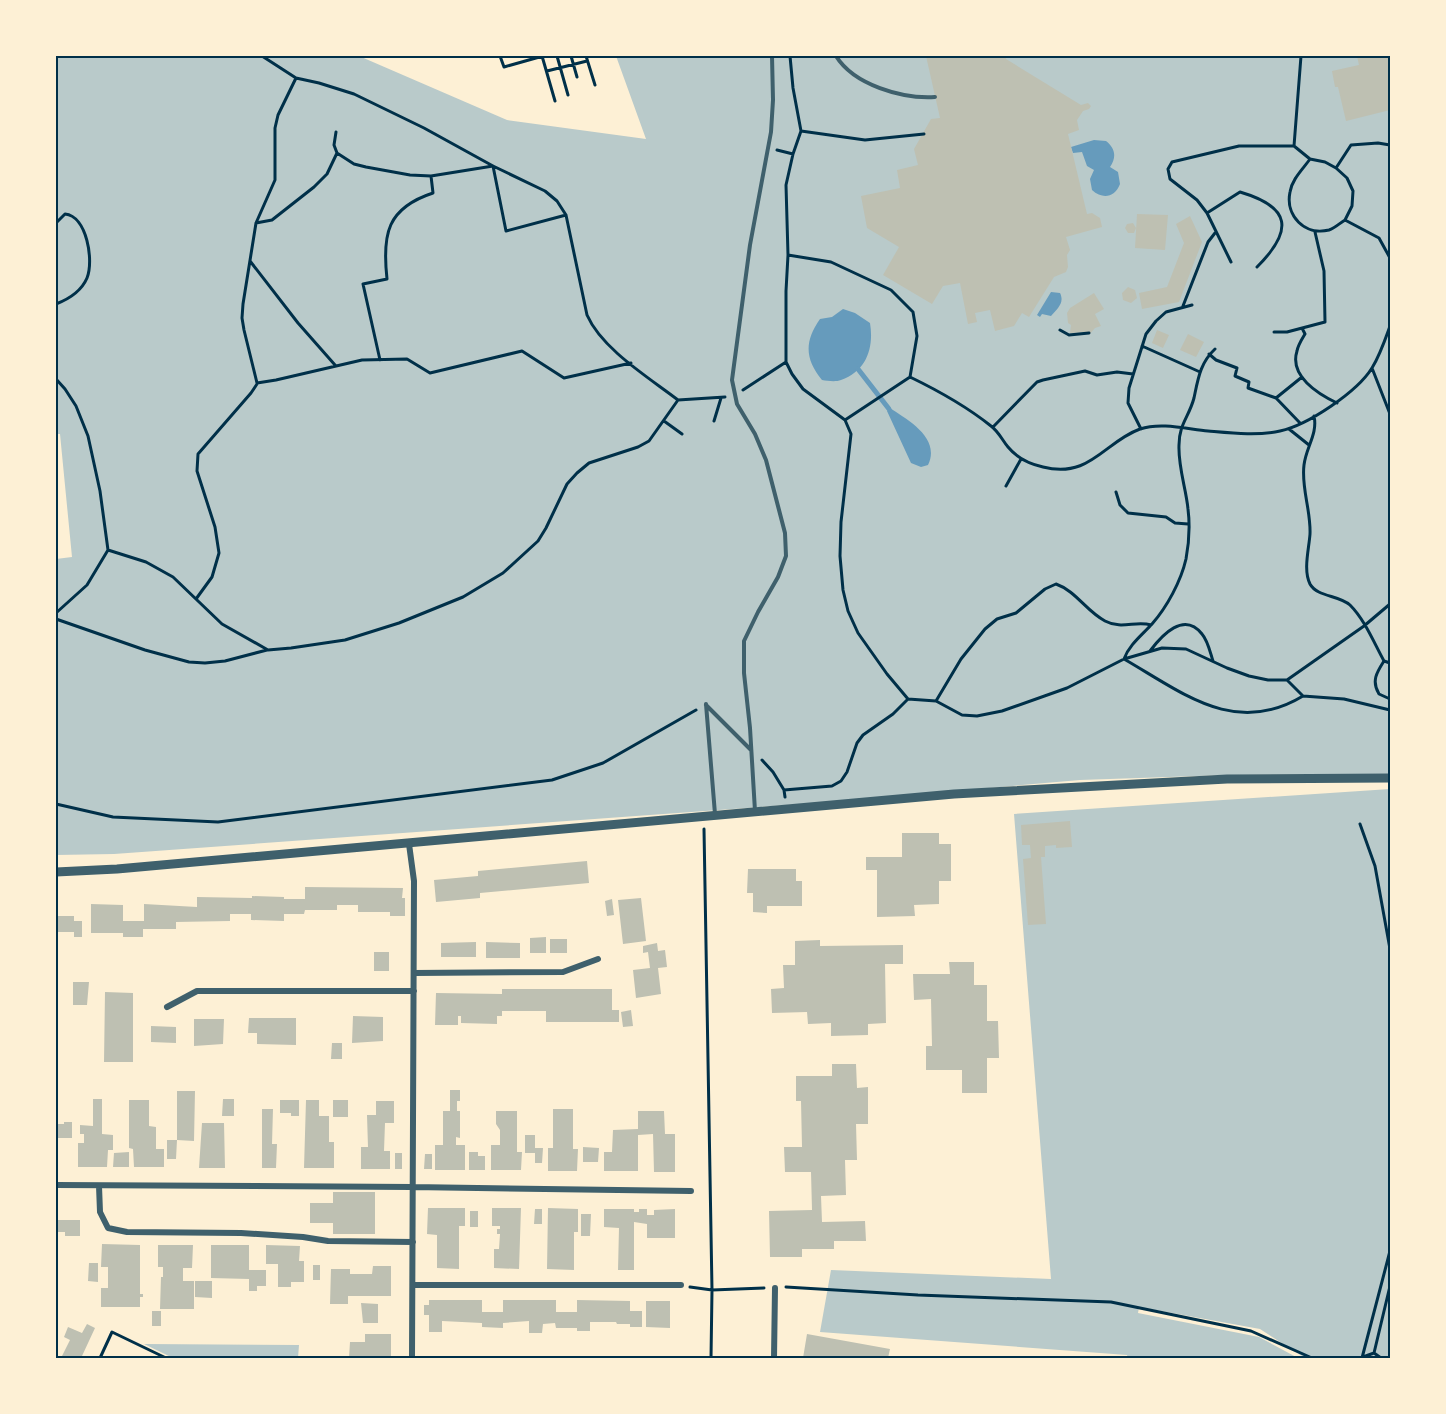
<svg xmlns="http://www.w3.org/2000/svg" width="1446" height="1414" font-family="Karla,sans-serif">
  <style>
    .green { fill: #b9caca }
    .water { fill: #669bbc }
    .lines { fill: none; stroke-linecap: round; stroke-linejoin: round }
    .stream { stroke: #669bbc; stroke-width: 5 }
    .building { fill: #bec0b2 }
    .path { stroke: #003049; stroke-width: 3 }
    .service { stroke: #3f606c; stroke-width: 4 }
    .minor { stroke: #3f606c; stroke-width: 6 }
    .tertiary { stroke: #3f606c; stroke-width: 9 }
    .neatline { fill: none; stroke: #003049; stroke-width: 2 }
  </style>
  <rect width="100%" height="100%" fill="#fdf0d5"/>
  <path class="green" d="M56 56H359L507 120 646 139 616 56H1390V774L1228 775 1080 780 828 802 114 854 56 855V559L72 557 60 434H56Z
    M1390 789V1358H1305L1260 1329 1139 1307 1138 1313 1259 1337 1298 1358H1128L1127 1355 820 1332 831 1270 1051 1279 1014 814Z
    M144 1344 299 1345 298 1358H173Z"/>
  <path class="water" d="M1094 140 1106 141C1115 148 1117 157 1110 167L1118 172 1120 184C1115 197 1103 200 1092 190L1090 179 1094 170 1087 166 1082 152 1073 153 1071 147Z
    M1051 292 1060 293C1065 303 1057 309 1051 316L1042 314 1040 317 1037 315Z
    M843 309 855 313 870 323C874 347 867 371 841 380 836 382 828 381 822 380 805 359 804 342 820 319L832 317Z
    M890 408C908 420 941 438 928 465L921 467 911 463 887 411Z"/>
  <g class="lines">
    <path class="stream" d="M858 369 889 409"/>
  </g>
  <path class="building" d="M926 56H1005L1006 59 1081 105 1088 103 1091 106 1089 109 1083 111 1077 120 1079 130 1068 134 1087 214 1092 213 1100 218 1102 227 1066 237 1070 250 1067 255 1068 267 1066 272 1054 277 1029 317 1022 313 1014 326 995 331 990 310 975 313 977 322 968 324 960 283 943 286 932 304 883 275 899 247 867 228 861 196 900 188 897 170 918 165 914 149 931 119 940 118Z
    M1357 56H1390V110L1346 121 1338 87H1335L1332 71 1359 65Z
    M1137 214 1168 215 1165 250 1135 248Z
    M1190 216 1202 242 1179 302 1142 309 1139 293 1167 287 1184 243 1176 224Z
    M1133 223 1136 228 1134 233H1128L1125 228 1127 224Z
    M1128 287 1135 290 1137 298 1131 303 1123 300 1122 293Z
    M1094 293 1104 309 1095 314 1101 326 1095 328 1089 335 1088 332 1070 333 1071 325 1068 323 1067 313 1070 308Z
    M1157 330 1169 335 1163 348 1152 343Z
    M1188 334 1204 342 1196 357 1180 350Z
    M1070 821 1072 847 1056 848V845L1045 846V857H1041L1046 924 1028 925 1023 859 1031 858 1030 845H1022L1021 825Z
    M902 833H939V844H951V881H939V904L914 905 915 916 877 917V870H866V857H902Z
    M587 861 589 883 480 893V898L436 902 434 880 478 876V871Z
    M748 869H796V881H802V906H767V913L753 912V893H747Z
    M305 887 403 888 402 898H405V916H390V912H358V905H337V910H305L304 914H284V921L251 920V914H230V921L176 922V929H143V937H123V933H91V904L123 905V921H144V904L197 907V897L252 898V896L284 897V899H305Z
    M641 898 646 941 623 944 618 900Z
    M612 899 614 915 607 916 605 901Z
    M56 916H74V921H82V937H74V932H56Z
    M546 937V953H530V938Z
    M550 939H567V953H550Z
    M820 940V946L903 945V964H885L886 1023 868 1024V1035L831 1036V1023L808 1024 807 1012 772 1013 771 989 784 988 783 965H795V941Z
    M476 942V957H441V943Z
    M486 942 520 943V958H486Z
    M657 943 658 951 665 950 667 967 658 968 661 994 636 998 633 970 650 968 648 952 643 953V946Z
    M374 952H389V971H374Z
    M949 962H974V985H987V1021H998L999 1058H987V1093H962V1070H926V1046H932L931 999 914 1000 913 974H950Z
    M73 982H89L87 1005H73Z
    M502 989H612V1010H619V1022H546V1011H502V1016H497V1024L461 1023V1016H458V1025H435L436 993 502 994Z
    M105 992 133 993V1062H104Z
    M631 1010 633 1026 623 1027 621 1012Z
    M353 1016 383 1017V1041L352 1043Z
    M249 1018H296V1045L257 1044V1033H248Z
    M194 1019H224L223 1044 194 1046Z
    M151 1026 176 1027V1043L151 1042Z
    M332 1043H342V1059H331Z
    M832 1064H856L857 1088 868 1087V1124H856L857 1160H845L846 1195 821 1196 822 1222 865 1221 866 1241H834V1249H802V1257H770L769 1211 812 1210 811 1172H785L784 1147H802L801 1101H796V1076H832Z
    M450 1090H460V1101H457V1111H460V1138L456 1137V1145H465V1170H435V1145H443V1111H450Z
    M177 1091H195L194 1141 177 1140Z
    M93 1099H102V1134L113 1135V1150H108L107 1167H78V1143H84V1134H80V1125L93 1126Z
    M223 1099H234V1116H222Z
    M129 1100H149V1126L156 1127V1149H164V1167H134L133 1149 129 1148Z
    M280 1100H299V1116H291V1113H280Z
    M306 1100H319V1116H329V1142H334V1168H304Z
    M333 1100H348V1117H333Z
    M376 1101H394V1123H385L384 1151H390V1169H361V1147H368L367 1115H376Z
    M262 1109H273L272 1144H277L276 1168H262Z
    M553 1109H573V1149H578L577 1171H548V1148H553Z
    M496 1111H517V1152H522L521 1170H491V1145H500V1130L496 1124Z
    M638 1111H664L665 1134H675V1172H654L653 1134 638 1135V1171H604V1152H612L613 1130 638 1129Z
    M64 1122H72V1138H56V1124H64Z
    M202 1123H224L225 1168H199Z
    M525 1135H535V1148H543L542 1163H535V1153H525Z
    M167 1140H177L176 1159H167Z
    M583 1147 599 1148 598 1162H583Z
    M129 1152V1167H113L114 1153Z
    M469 1152H478V1156H485V1170H469Z
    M395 1153H402V1169H395Z
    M425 1154H432V1169H424Z
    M333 1192H375V1234H333V1223H310V1203H333Z
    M428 1208H465V1226H459V1269L437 1268V1235L427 1234Z
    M492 1208H521L519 1269 494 1268V1249H499L500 1234H497V1229H500V1226H492Z
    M548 1208 578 1209V1232H574V1270L547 1269Z
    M535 1209H542V1224H534Z
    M604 1209H634V1212H639V1209H647V1215H654V1210L675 1209V1238H647V1224L634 1222V1270H618L619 1228 604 1227Z
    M470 1211H478V1227H470Z
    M581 1214H591L590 1236H581Z
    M56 1220H80V1236H65V1232H56Z
    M102 1244 140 1245V1294H143V1297H140V1307H101V1288H108V1267H101Z
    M158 1245H193L192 1268H183V1281H194V1309H160L161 1277H163V1267H158Z
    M211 1245H249V1270H266V1286H257V1291H249V1279L211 1278Z
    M266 1245 300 1246 299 1261H304V1282H291V1287H278V1264H266Z
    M89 1263H98V1282L88 1281Z
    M313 1265H320V1280H313Z
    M373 1266H391V1296H348V1304H330L331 1269H350V1274H372Z
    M195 1281H212V1298L195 1297Z
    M429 1300H482V1312H503V1300H556V1312H577V1300L630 1301V1311H642V1327H630V1324H617L616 1322H590V1331H577V1328H556L555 1323 543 1324 542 1333H529V1321L503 1323V1328L482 1327V1323L442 1321V1332H429V1315H424V1305H429Z
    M646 1301H670V1328L646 1327Z
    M361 1303 378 1304V1323H363Z
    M152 1311H161V1326H152Z
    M87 1324 95 1328 82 1356 80 1358H61L70 1340 64 1337 68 1327 82 1333Z
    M365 1334H391V1358H349L350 1342H365Z
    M807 1334 890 1349 888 1358H803Z"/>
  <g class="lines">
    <path class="path" d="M262 56 296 78 319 83 354 94 424 128 493 166 545 191 557 201 566 215 587 315C602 349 648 377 678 400L725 397
      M500 56 504 67 543 56
      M542 56 555 101
      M557 56 568 95
      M571 56 577 77
      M586 56 595 85
      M790 56 793 88 801 131 793 154 786 185 788 255 786 291V362L792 374 803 389 845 420 851 434 841 522 840 556 843 590 848 611 858 633 887 674 908 699 936 701 962 715 977 716 1002 711 1067 688 1124 659 1162 648 1186 649 1227 668 1249 676 1268 680H1287L1364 626 1390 604
      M547 71 587 61
      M296 78 278 115 275 128V180L256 223 243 304 242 318 244 330 257 383 276 380 362 360 407 359 430 373 522 351 564 378 631 363
      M801 131 865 140 924 134
      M336 132 334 145 337 153 354 164 366 167 410 175 431 176 493 166 506 231 566 215
      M1294 146 1301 56
      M777 150 793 154
      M1310 159C1303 169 1292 179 1290 192 1285 216 1305 236 1329 230 1335 228 1340 223 1345 220
      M1336 168 1351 145 1378 143 1390 145
      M1207 213 1240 192C1291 207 1294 230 1257 267
      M56 223 65 214C87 216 94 261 87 278 81 292 69 299 56 304
      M256 223 272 220 314 187 327 174 337 153
      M788 255 831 262 891 290 913 312 917 336 910 377 845 420
      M250 261 298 323 335 365
      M1231 262 1207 213 1197 200 1170 179 1168 169 1172 162 1239 146H1294L1310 159 1325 162 1336 168 1347 178 1353 191 1352 206 1345 220 1379 238 1390 258
      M1183 306 1208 242 1215 233
      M1302 328 1305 334C1302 339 1298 345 1297 351 1289 376 1318 394 1337 403
      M1060 330 1069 335 1089 333
      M1274 332H1287L1325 322 1324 271 1315 232
      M1142 346 1200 372
      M1215 349C1200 363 1198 379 1194 398 1189 417 1179 424 1179 445 1178 467 1186 488 1188 509 1190 525 1189 543 1186 559 1181 581 1167 607 1152 624 1142 635 1129 645 1124 659 1183 693 1235 737 1303 696
      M1209 354 1216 360 1237 368 1235 376 1249 382 1248 388 1276 398
      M380 360 363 284 387 279C382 234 387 208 433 193L431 176
      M1372 368 1390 414
      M910 377C939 391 966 406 991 426 999 432 1002 440 1008 447 1017 458 1030 464 1043 467 1090 479 1104 442 1140 429 1161 422 1187 429 1208 431 1231 433 1257 436 1280 431 1308 425 1357 392 1372 368 1380 355 1385 340 1390 326
      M56 379 65 389 76 406 88 436 100 491 108 550 87 585 56 613
      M743 390 786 362
      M1314 416C1318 434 1306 447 1304 465 1301 488 1311 510 1310 534 1309 549 1303 570 1310 584 1317 597 1339 595 1350 605 1365 620 1374 643 1384 661L1390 663
      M664 421 682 434
      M714 421 721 398
      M1300 423 1276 398 1302 377
      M993 427 1037 382 1043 380 1085 371 1097 375 1117 372 1133 374
      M1141 429 1128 403 1129 388 1146 334 1156 321 1166 312 1192 305
      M1289 429 1309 445
      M1006 486 1021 459
      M1116 492 1120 505 1128 513 1166 517 1175 523 1188 524
      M108 550 146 562 173 577 222 624 268 650 291 648 345 640 399 623 463 597 503 573 538 541 546 528 567 484 577 473 589 463 638 447 649 441 678 400
      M196 599 212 577 219 553 215 527 197 471 198 454 251 393 257 384
      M56 619 145 650 189 662 205 663 225 661 267 650
      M1150 651C1162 635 1184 611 1202 634 1208 641 1210 652 1213 661
      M1384 661C1377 672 1371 681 1379 694L1390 699
      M1287 680 1303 696 1344 699 1390 710
      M936 701 961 659 985 629 997 619 1016 613 1045 589 1056 584C1076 591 1086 611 1105 621 1122 630 1136 620 1151 625
      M762 760 773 772 784 790
      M785 797 784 790 832 786 841 781 847 772 857 743 863 735 893 714 908 699
      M56 804 113 817 218 822 552 780 603 763 696 710
      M1360 824 1375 866 1390 949
      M704 829 712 1290 711 1358
      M690 1287 712 1290 764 1288
      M786 1287 918 1295 1111 1302 1251 1331 1312 1358
      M1374 1353 1390 1286
      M1374 1353 1381 1358
      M1363 1357 1374 1353
      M100 1358 112 1332 166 1358
      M1362 1358 1390 1251"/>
    <path class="service" d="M836 56C854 85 902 99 935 97
      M706 704 715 814
      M706 705 751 750
      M755 811 750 728 744 673V641L758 612 778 577 786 556 785 533 766 460 755 434 737 404 732 380 750 245 771 132 773 100 772 56"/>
    <path class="minor" d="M409 844 414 881 412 1358
      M414 973 563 972 598 959
      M167 1007 197 991H414
      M56 1185 412 1187 691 1191
      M99 1186 100 1212 108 1228 127 1232 241 1233 303 1237 328 1241 413 1242
      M414 1285H681
      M774 1358 775 1288"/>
    <path class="tertiary" d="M56 872 117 869 954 794 1227 779 1390 778"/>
  </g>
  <rect width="1446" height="1414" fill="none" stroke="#fdf0d5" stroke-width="114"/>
  <rect x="57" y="57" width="1332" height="1300" class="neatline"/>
</svg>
